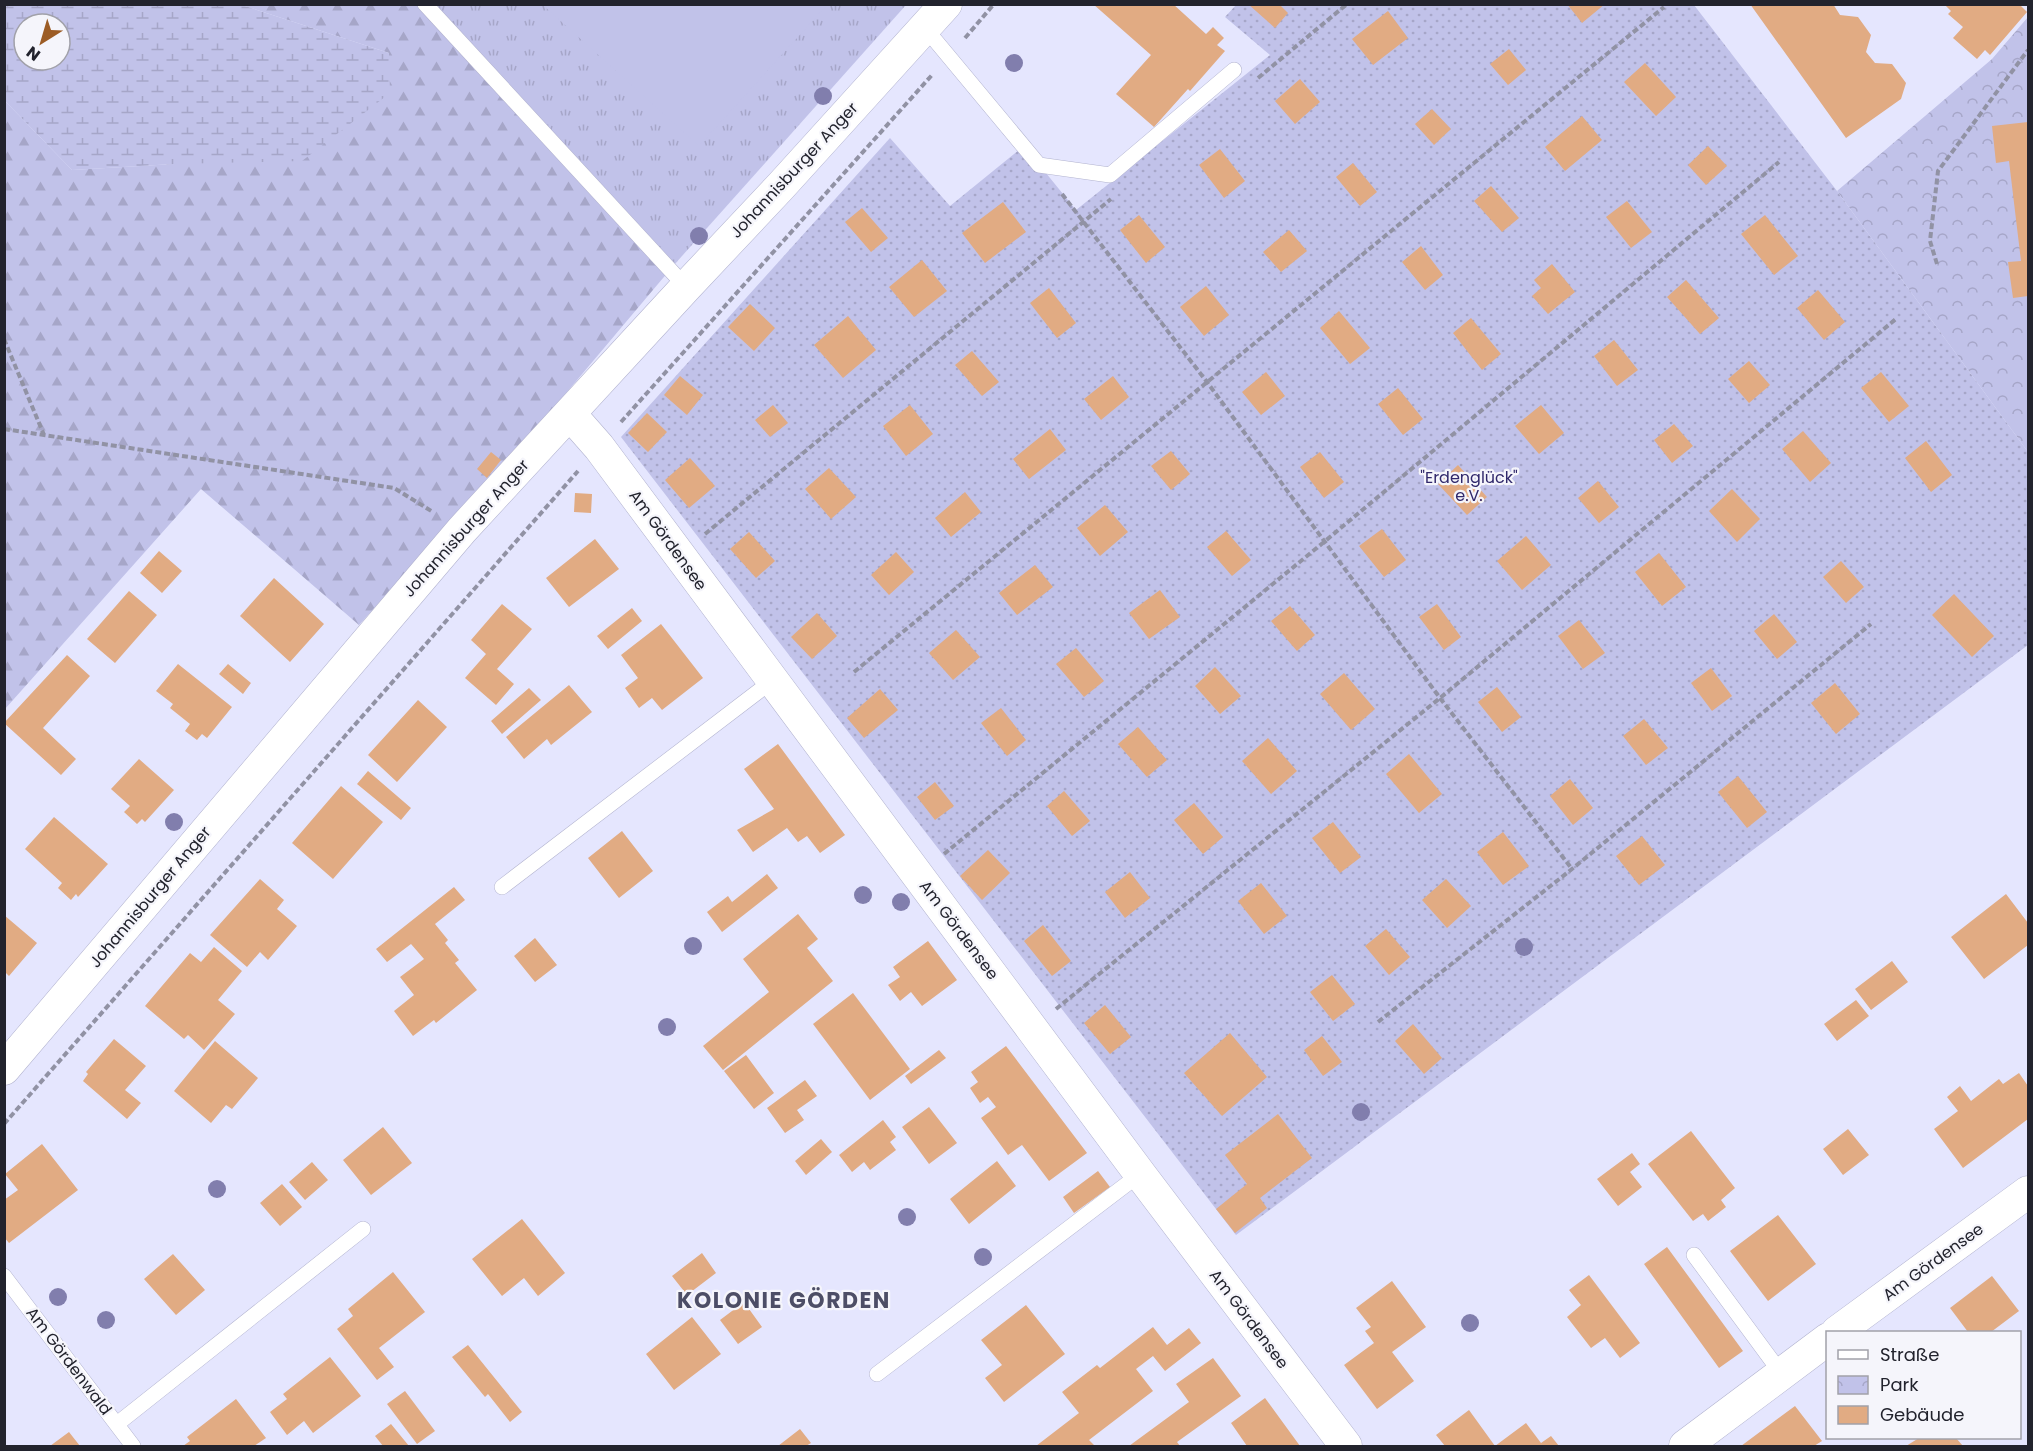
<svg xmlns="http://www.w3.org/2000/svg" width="2033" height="1451" font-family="Poppins,sans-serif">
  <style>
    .grass { fill: url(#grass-tufts) }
    .forest { fill: url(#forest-firs) }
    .wetland { fill: url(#wetland-marsh); fill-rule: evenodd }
    .park { fill: url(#park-crowns) }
    .garden { fill: url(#garden-dots) }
    .pitch { fill: #c1c2e9 }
    .building { fill: #e1ab83 }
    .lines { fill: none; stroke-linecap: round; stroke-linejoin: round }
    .service-casing { stroke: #b2b3cf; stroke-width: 16 }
    .minor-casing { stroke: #b2b3cf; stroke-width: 33 }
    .path { stroke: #9192a4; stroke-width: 4; stroke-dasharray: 6 3; stroke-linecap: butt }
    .service { stroke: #fff; stroke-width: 15 }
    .minor { stroke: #fff; stroke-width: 32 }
    .tree { fill: #817ead }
    .labels { text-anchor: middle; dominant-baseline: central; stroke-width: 4.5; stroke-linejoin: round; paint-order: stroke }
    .street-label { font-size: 16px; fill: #22232d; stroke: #f5f5fb }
    .park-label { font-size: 16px; fill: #30286b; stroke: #f5f5fb }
    .district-label { font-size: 22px; font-weight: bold; letter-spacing: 1.5px; fill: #4d4e66; stroke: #f5f5fb }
  </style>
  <defs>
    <pattern id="grass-tufts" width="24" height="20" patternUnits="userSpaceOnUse" patternTransform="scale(1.5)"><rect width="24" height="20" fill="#c1c2e9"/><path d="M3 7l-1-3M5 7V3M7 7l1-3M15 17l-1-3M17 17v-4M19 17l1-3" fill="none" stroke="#a6a6c8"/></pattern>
    <pattern id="forest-firs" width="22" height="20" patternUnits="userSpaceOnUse" patternTransform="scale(1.5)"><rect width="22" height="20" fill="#c1c2e9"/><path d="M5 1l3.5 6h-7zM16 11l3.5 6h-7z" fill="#a6a6c8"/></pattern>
    <pattern id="wetland-marsh" width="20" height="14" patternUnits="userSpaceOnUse" patternTransform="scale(1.5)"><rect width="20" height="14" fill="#c1c2e9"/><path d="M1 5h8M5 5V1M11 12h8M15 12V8" fill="none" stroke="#a6a6c8"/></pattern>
    <pattern id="park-crowns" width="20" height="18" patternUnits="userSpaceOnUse" patternTransform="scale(1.5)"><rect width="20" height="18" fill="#c1c2e9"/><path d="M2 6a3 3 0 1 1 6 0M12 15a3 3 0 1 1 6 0" fill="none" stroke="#a6a6c8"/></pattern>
    <pattern id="garden-dots" width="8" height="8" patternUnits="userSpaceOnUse" patternTransform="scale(1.5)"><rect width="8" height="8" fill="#c1c2e9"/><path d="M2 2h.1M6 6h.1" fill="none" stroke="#a6a6c8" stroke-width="1.8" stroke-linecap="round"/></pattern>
  </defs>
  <rect width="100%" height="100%" fill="#e5e6fe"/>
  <path class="grass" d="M436 5H906L674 265Z"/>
  <path class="forest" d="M242 5H436L674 265 556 405 359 625 201 489 5 709V101L72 170 174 164 389 53Z"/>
  <path class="wetland" d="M5 4 242 5 389 53 390 93 302 161 174 164 72 170 5 101ZM24 24H60V60H24Z"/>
  <path class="park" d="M2028 17V452L1837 191 1992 59Z"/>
  <path class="garden" d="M1236 5H1694L1837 191 2028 452V645L1236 1235 621 437 890 138 950 206 1024 146 1076 210 1270 55 1225 17Z"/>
  <path class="pitch" d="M543 5H827L699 146Z"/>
  <path class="building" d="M1093 4H1173L1206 34 1213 27 1224 38 1217 45 1225 51 1190 91 1188 89 1154 127 1116 94 1151 55Z
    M1248 4H1279L1288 13 1275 28Z
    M1567 4H1605L1582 23Z
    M1750 4H1833L1840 15 1858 17 1871 35 1866 52 1875 63 1892 64 1906 83 1901 99 1846 138Z
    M1944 4H2019L2027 12 1990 55 1985 50 1977 59 1953 38 1963 27 1948 14 1951 11Z
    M1388 11 1408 38 1373 65 1352 39Z
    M1509 49 1526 70 1508 85 1490 64Z
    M1645 63 1676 97 1656 116 1624 82Z
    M1300 79 1320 102 1295 124 1275 101Z
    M1432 109 1451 129 1434 145 1415 124Z
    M1582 116 1602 140 1565 171 1545 147Z
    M2028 122V296L2013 298 2008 262 2021 261 2009 161 1996 163 1992 126Z
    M1708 146 1727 166 1706 185 1688 165Z
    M1220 149 1245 181 1224 198 1199 165Z
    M1353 163 1377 192 1360 206 1336 177Z
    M1491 186 1519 218 1502 232 1474 201Z
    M1627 201 1652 232 1631 248 1606 217Z
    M1003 202 1026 232 985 263 962 233Z
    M862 208 888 238 871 252 845 222Z
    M1139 215 1165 247 1146 263 1120 230Z
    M1765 215 1798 256 1774 275 1741 234Z
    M1289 230 1307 251 1281 272 1263 252Z
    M1421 246 1443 275 1425 290 1402 262Z
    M922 260 947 291 914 317 889 287Z
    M1552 264 1575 292 1548 314 1532 296 1541 288 1534 280Z
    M1686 280 1719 318 1700 334 1667 297Z
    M1206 286 1229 315 1204 336 1180 307Z
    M1049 288 1076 323 1057 338 1030 303Z
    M1818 290 1845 322 1824 340 1797 308Z
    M750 304 775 328 754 351 728 327Z
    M1339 311 1370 348 1350 364 1320 328Z
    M848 316 876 350 843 378 814 345Z
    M1471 318 1501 354 1482 370 1453 333Z
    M1614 340 1638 370 1617 386 1594 356Z
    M972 351 999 382 982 396 955 365Z
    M1749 361 1770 385 1749 403 1728 379Z
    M1266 372 1285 396 1261 415 1242 392Z
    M1881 372 1909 406 1889 422 1861 388Z
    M680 376 703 395 687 415 664 395Z
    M1113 376 1129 397 1101 420 1084 399Z
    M1398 388 1423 419 1403 435 1378 404Z
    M773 405 788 423 770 437 755 420Z
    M910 405 933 434 906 456 883 426Z
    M1541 405 1564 433 1539 454 1515 426Z
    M647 413 667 432 648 452 628 433Z
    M1674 424 1693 446 1672 463 1654 440Z
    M1050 429 1066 450 1029 479 1013 459Z
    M1803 431 1831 463 1810 482 1782 449Z
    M1926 441 1952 475 1931 492 1905 458Z
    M1171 451 1190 474 1171 490 1151 466Z
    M491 452 501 460 487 478 477 469Z
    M1320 452 1344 482 1324 498 1300 467Z
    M690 458 715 486 689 508 665 480Z
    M1458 465 1487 497 1467 515 1438 484Z
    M829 468 856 497 831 519 805 489Z
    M1598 481 1619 507 1599 523 1578 498Z
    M1732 489 1760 519 1737 542 1709 511Z
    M965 492 981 512 951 537 935 518Z
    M575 493 592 494 591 513 574 512Z
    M1105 505 1128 532 1100 556 1077 528Z
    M1382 529 1406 560 1384 577 1359 546Z
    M1226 531 1251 560 1232 576 1207 547Z
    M749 532 775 561 756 578 730 549Z
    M1526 536 1551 565 1522 590 1497 561Z
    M595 539 619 569 569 607 546 578Z
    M159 551 182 571 162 593 140 573Z
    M896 552 914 572 889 595 871 575Z
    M1659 553 1686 587 1662 606 1635 572Z
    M1841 561 1864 587 1846 603 1823 577Z
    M1035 565 1053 587 1017 615 999 593Z
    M274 578 324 624 290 662 240 616Z
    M1160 590 1180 617 1149 639 1129 613Z
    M129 591 157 615 115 663 87 639Z
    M1954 594 1994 636 1972 657 1932 615Z
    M502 604 532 629 497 669 514 684 496 705 465 678 486 654 471 640Z
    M1437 604 1461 637 1444 650 1419 617Z
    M1290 606 1315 635 1297 651 1271 621Z
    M632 608 642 621 608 649 597 636Z
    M817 613 837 636 812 659 791 637Z
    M1774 614 1797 642 1777 659 1754 631Z
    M1579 620 1605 653 1583 669 1558 636Z
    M661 624 703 678 662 710 652 698 639 708 625 688 638 678 621 655Z
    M956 630 980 657 953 680 929 653Z
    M1076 648 1104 681 1084 697 1056 664Z
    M67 655 90 676 43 728 76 759 61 775 4 723Z
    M178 664 232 707 207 738 202 734 197 740 185 731 190 724 170 708 173 704 156 691Z
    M228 664 251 683 243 694 219 674Z
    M1215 667 1241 696 1220 714 1195 686Z
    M1711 668 1732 696 1712 711 1691 683Z
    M1344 673 1375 709 1351 730 1320 694Z
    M1835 683 1860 714 1836 734 1811 703Z
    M569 685 592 712 551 745 547 739 524 759 506 737Z
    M1497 687 1521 717 1502 732 1478 702Z
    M529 688 541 700 502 734 491 721Z
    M880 689 898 710 864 738 847 718Z
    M418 700 447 727 397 782 368 755Z
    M1001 708 1026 740 1007 756 981 723Z
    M1644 719 1668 748 1646 765 1623 736Z
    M1138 727 1167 760 1147 777 1118 744Z
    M1268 738 1297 771 1271 794 1242 761Z
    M778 744 845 835 820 853 807 836 798 842 787 828 753 852 737 830 774 809 744 769Z
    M1409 754 1442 794 1419 813 1386 774Z
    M139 759 174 790 145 822 142 819 137 824 124 812 130 806 111 789Z
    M368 771 411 808 401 820 357 784Z
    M1738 776 1767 812 1747 828 1718 792Z
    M1570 779 1593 808 1573 825 1550 796Z
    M935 782 954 806 935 820 917 797Z
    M341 786 383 822 333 879 292 843Z
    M1064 791 1090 821 1072 836 1047 806Z
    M1194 803 1223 837 1203 854 1174 820Z
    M54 817 108 864 78 897 76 894 71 900 58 888 62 883 25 849Z
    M1333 822 1361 857 1340 873 1312 838Z
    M622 831 653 871 619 898 588 858Z
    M1503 832 1529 866 1503 885 1477 852Z
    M1642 836 1665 865 1639 885 1616 856Z
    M988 850 1010 873 982 900 960 876Z
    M1130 872 1150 898 1125 918 1105 892Z
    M767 874 778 888 722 932 707 912 728 896 732 902Z
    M260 879 284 900 277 909 297 926 268 960 260 952 247 967 210 935Z
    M1446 879 1471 906 1447 928 1422 900Z
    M1261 883 1287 916 1264 934 1238 901Z
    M454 887 465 900 435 924 448 940 445 943 459 960 455 963 477 990 436 1023 434 1020 413 1036 394 1011 414 995 400 977 424 959 411 944 387 962 376 949Z
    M2006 894 2028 923V945L1984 979 1951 937Z
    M798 914 818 939 807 948 833 981 723 1070 703 1046 769 992 743 959Z
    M4 915 37 943 9 976 4 971Z
    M1043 925 1071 961 1052 976 1024 941Z
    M1386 929 1410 957 1389 975 1365 946Z
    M535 938 557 965 535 982 514 956Z
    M928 941 957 980 922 1006 911 992 900 1001 888 985 900 977 893 967Z
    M214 947 242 971 218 1000 235 1014 204 1050 188 1035 184 1039 145 1006 190 953 201 962Z
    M1892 961 1908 982 1871 1010 1855 989Z
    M1332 975 1355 1004 1333 1021 1310 992Z
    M853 993 910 1069 870 1100 813 1024Z
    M1856 1000 1869 1016 1837 1041 1824 1024Z
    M1105 1005 1131 1037 1110 1054 1084 1023Z
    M1413 1024 1442 1058 1424 1074 1395 1041Z
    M1230 1033 1267 1077 1222 1116 1184 1073Z
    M1322 1036 1342 1062 1323 1076 1304 1050Z
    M114 1039 146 1066 125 1090 141 1103 127 1119 83 1081 88 1074 86 1072Z
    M215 1041 258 1078 232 1109 226 1105 211 1123 174 1091Z
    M1006 1046 1087 1153 1049 1181 1022 1145 1008 1155 981 1118 996 1107 988 1097 980 1103 970 1088 978 1082 971 1072Z
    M939 1050 946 1058 911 1084 905 1076Z
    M746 1055 774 1093 754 1109 724 1071Z
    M2019 1073 2028 1086V1119L1963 1168 1934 1129 1958 1111 1947 1097 1960 1086 1971 1101 1999 1079 2003 1084Z
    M805 1080 817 1096 797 1110 804 1120 785 1133 767 1108Z
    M929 1107 957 1143 929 1164 902 1127Z
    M1278 1114 1312 1158 1260 1198 1267 1208 1235 1233 1216 1209 1247 1184 1225 1155Z
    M883 1120 896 1137 890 1142 896 1150 870 1170 864 1162 852 1172 839 1155Z
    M383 1127 412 1163 371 1195 343 1160Z
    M1848 1129 1869 1155 1843 1175 1823 1149Z
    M1691 1131 1735 1188 1721 1200 1726 1207 1708 1221 1703 1214 1693 1221 1648 1164Z
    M821 1139 832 1152 806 1175 795 1161Z
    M42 1144 78 1190 9 1243 4 1237V1200L18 1190 5 1174Z
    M1632 1153 1640 1164 1630 1172 1642 1187 1618 1206 1597 1179Z
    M997 1161 1016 1186 969 1224 950 1199Z
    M312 1162 328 1180 305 1200 289 1182Z
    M1098 1171 1110 1187 1074 1213 1063 1197Z
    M282 1184 302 1207 280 1226 260 1203Z
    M1778 1215 1816 1264 1768 1301 1730 1251Z
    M522 1219 565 1273 538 1296 524 1278 502 1296 472 1259Z
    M1667 1247 1743 1351 1719 1368 1644 1264Z
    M702 1253 716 1273 687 1295 672 1276Z
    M173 1254 205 1290 176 1315 144 1279Z
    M393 1272 425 1312 379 1348 394 1367 377 1380 337 1329 353 1316 348 1309Z
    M1589 1275 1640 1343 1620 1358 1605 1338 1591 1348 1567 1317 1581 1305 1569 1290Z
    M1992 1276 2019 1311 1991 1332H1968L1950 1308Z
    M1392 1281 1426 1327 1392 1352 1414 1381 1377 1409 1344 1365 1374 1343 1365 1331 1371 1327 1356 1308Z
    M744 1302 762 1327 738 1344 720 1320Z
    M1026 1305 1065 1354 1004 1402 985 1378 1002 1365 981 1340Z
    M692 1317 721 1354 674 1390 646 1354Z
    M1153 1327 1167 1345 1189 1328 1201 1343 1165 1371 1153 1356 1136 1369 1153 1391 1089 1440 1095 1446H1036L1079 1413 1062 1392 1097 1365 1100 1368Z
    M468 1345 522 1412 510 1422 488 1394 485 1397 452 1357Z
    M330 1357 361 1396 313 1433 304 1421 287 1435 270 1412 287 1399 283 1394Z
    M1213 1358 1241 1396 1177 1442 1180 1446H1129L1189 1402 1176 1384Z
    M405 1391 435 1431 417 1444 387 1404Z
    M1265 1398 1300 1446H1247L1231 1423Z
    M236 1399 266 1438 254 1446H183L190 1441 187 1437Z
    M1795 1406 1822 1441 1814 1446H1741Z
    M1469 1410 1495 1446 1526 1423 1541 1443 1551 1436 1559 1446H1445L1436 1435Z
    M391 1424 409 1446H383L375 1436Z
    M800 1429 811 1443 806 1446H778Z
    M69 1432 80 1446H50Z
    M1919 1438H1956L1963 1446H1906Z"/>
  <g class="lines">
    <defs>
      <path id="service" d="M425 4 686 287
        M925 28 1039 165 1110 175 1234 70
        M502 887 772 681
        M1694 1255 1781 1373
        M4 1276 133 1446
        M877 1374 1140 1174
        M117 1424 363 1229"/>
      <path id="minor" d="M570 414 599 447 1140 1174 1346 1446
        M4 1069 462 530 686 287 781 186 946 4
        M1837 1332 2028 1192
        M1685 1446 1828 1339"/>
    </defs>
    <use href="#service" class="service-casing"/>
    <use href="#minor" class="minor-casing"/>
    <path class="path" d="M965 38 994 4
      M1258 78 1347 4
      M1062 194 1207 382 1440 698 1572 869
      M1937 264 1930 241 1938 171 2028 50
      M4 339 44 435
      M621 422 932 75
      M4 429 394 488 433 512
      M705 534 1111 199
      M854 672 1664 7
      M944 854 1324 542 1779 162
      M1056 1009 1440 698 1897 318
      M1378 1022 1572 869 1871 624
      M4 1124 578 471"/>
    <use href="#service" class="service"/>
    <use href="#minor" class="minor"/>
  </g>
  <g class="tree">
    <circle cx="1014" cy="63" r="9"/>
    <circle cx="823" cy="96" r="9"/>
    <circle cx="699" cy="236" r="9"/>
    <circle cx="174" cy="822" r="9"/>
    <circle cx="863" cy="895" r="9"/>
    <circle cx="901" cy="902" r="9"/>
    <circle cx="693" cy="946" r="9"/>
    <circle cx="1524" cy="947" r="9"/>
    <circle cx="667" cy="1027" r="9"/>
    <circle cx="1361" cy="1112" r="9"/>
    <circle cx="217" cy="1189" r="9"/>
    <circle cx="907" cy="1217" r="9"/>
    <circle cx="983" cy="1257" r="9"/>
    <circle cx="58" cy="1297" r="9"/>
    <circle cx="106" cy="1320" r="9"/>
    <circle cx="1470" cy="1323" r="9"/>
  </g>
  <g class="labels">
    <g class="street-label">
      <text transform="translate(794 170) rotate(-47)">Johannisburger Anger</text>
      <text transform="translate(466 528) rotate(-48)">Johannisburger Anger</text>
      <text transform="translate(668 540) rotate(54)">Am Gördensee</text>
      <text transform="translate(150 897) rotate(-50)">Johannisburger Anger</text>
      <text transform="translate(959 930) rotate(53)">Am Gördensee</text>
      <text transform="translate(1933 1262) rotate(-36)">Am Gördensee</text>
      <text transform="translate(1249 1319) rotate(53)">Am Gördensee</text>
      <text transform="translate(69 1361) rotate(53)">Am Gördenwald</text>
    </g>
    <g class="park-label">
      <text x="1469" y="477">"Erdenglück"<tspan x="1469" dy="18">e.V.</tspan></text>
    </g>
    <g class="district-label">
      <text x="784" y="1300">KOLONIE GÖRDEN</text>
    </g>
  </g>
  <rect width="2033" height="1451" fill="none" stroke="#22232d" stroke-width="12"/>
  <rect x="1826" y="1331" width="195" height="108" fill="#f5f5fb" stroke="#a1a1a9" stroke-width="1.5"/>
  <rect x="1838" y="1350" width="30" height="9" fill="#ffffff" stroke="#a1a1a9" stroke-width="1.5"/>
  <text x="1880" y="1361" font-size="18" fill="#22232d">Straße</text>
  <rect x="1838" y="1376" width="30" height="18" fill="url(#park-crowns)" stroke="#a1a1a9" stroke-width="1.5"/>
  <text x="1880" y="1391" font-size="18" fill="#22232d">Park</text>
  <rect x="1838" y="1406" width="30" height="18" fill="#e1ab83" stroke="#a1a1a9" stroke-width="1.5"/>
  <text x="1880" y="1421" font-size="18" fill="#22232d">Gebäude</text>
  <g transform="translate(42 42) rotate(217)"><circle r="28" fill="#f5f5fb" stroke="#a1a1a9" stroke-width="1.5"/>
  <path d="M0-4.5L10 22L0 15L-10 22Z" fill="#9c5c25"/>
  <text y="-9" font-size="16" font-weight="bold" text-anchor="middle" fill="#22232d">N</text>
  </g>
</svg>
